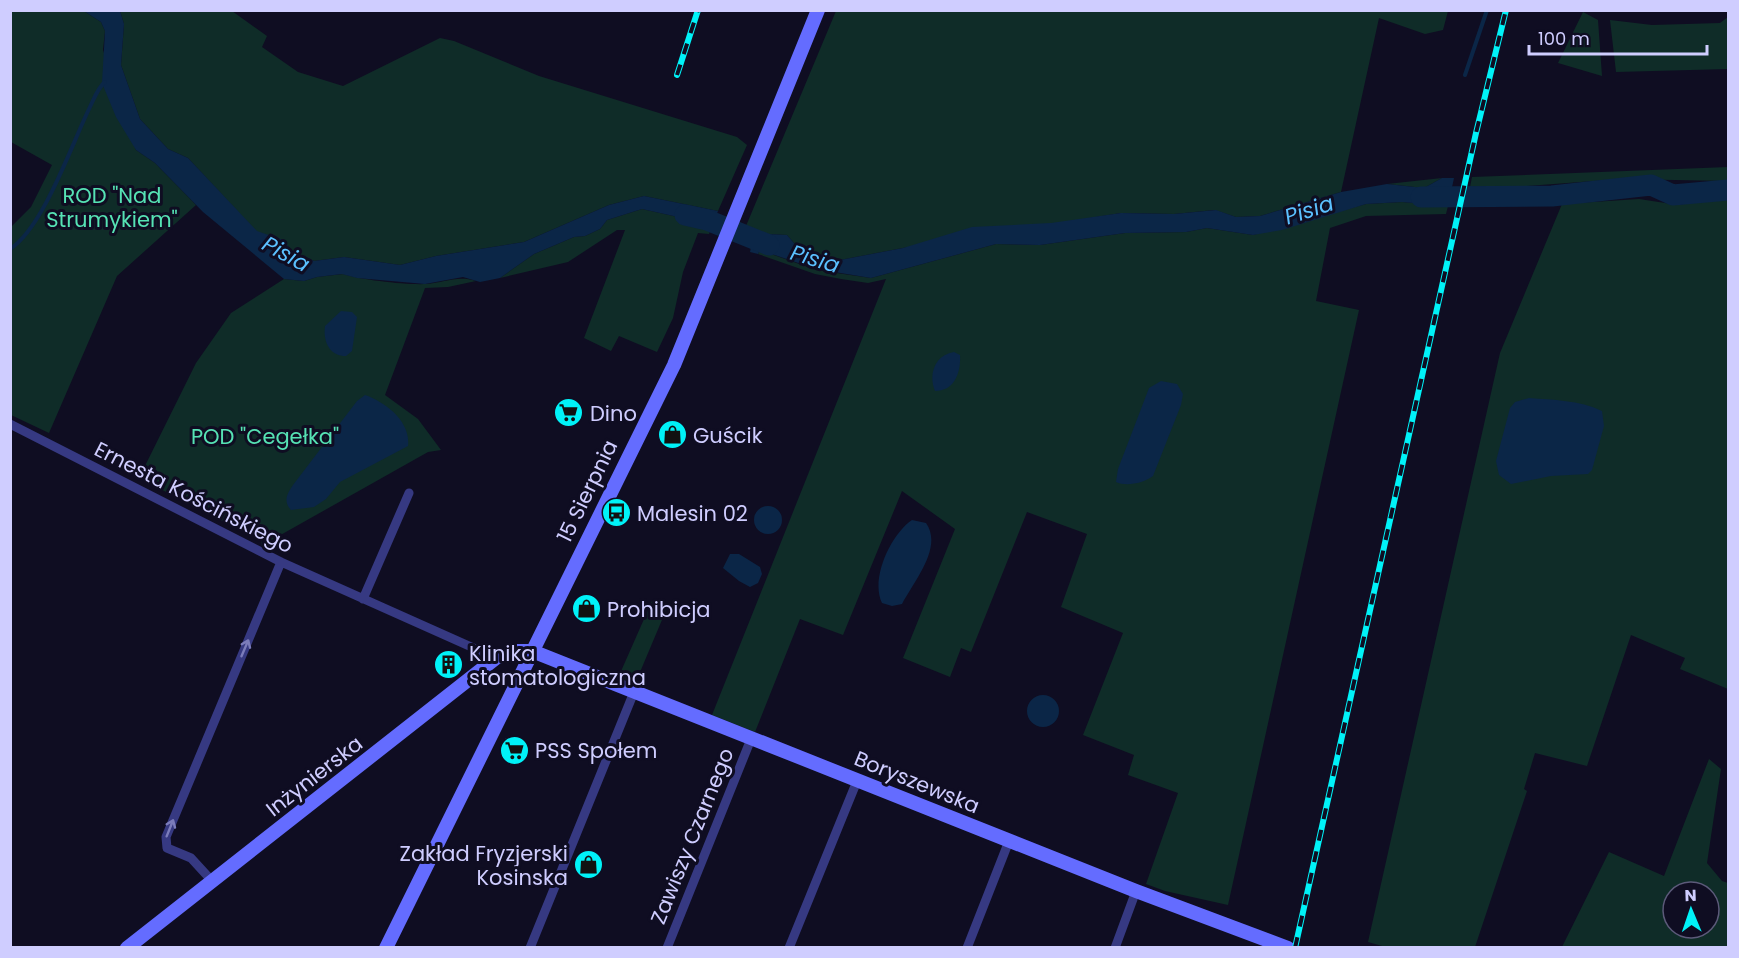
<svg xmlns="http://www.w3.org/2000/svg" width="1739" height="958" font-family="Poppins,sans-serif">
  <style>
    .green { fill: #0f2c28; fill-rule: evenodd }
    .water { fill: #0b2647 }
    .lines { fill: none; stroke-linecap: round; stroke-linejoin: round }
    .stream { stroke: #0b2647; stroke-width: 4 }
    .river { stroke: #0b2647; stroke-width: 21 }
    .street { stroke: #363982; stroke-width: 9 }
    .secondary { stroke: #646cff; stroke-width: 14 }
    .rail-casing { stroke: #00f2f8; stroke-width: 6 }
    .rail { stroke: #0f0d22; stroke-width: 4; stroke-dasharray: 11; stroke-linecap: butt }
    .oneway { stroke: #7b7cba }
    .labels { text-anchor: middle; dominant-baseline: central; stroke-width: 6; stroke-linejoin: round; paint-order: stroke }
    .park-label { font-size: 21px; fill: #56e2b4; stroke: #0f0d22 }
    .poi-label { font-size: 21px; fill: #cfcdff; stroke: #0f0d22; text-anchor: start }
    .street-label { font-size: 21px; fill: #cfcdff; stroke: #0f0d22 }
    .water-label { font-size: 22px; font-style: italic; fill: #5bc0ff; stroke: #0f0d22 }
  </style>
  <rect width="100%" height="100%" fill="#0f0d22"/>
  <path class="green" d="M10 11H84L101 22 105 31 103 50 136 150 155 163 196 205 117 276 49 433 11 415V227L31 207 52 165 11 142Z
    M120 11H232L267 36 262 47 298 72 343 86 440 38 454 41 539 76 737 137 747 145 718 211 644 196 609 205 524 242 436 256 400 265 344 257 314 261 292 251 283 240 257 232 188 158 168 149 140 119 121 65 124 24Z
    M836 11H1448L1443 30 1425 34 1379 18 1341 192 1260 216 1236 217 1215 210 1174 214 1121 213 903 248 840 260 799 249 787 235 766 234 746 226Z
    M1583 12 1598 20 1602 76 1558 63Z
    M1728 17V69L1616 72 1610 20 1652 25 1720 23Z
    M1728 167V181L1621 179 1527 186 1470 187 1472 177Z
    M1442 178 1424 188 1387 184Z
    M1728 197V689L1680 669 1685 658 1631 635 1587 766 1535 753 1524 789 1527 791 1475 947 1389 948 1368 942 1500 353 1562 204 1639 199 1678 205Z
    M1402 202 1448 206 1446 214 1366 216 1330 228 1316 301 1359 310 1228 905 1165 891 1146 884 1178 793 1128 775 1134 755 1083 735 1123 633 1061 607 1087 534 1027 512 971 652 961 648 950 677 903 658 955 529 902 491 843 635 800 619 755 732 712 715 886 279 868 283 841 279 815 274 758 254 760 250 816 270 871 278 996 244 1040 245 1125 233 1186 232 1207 228 1253 235 1366 204Z
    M642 209 678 217 710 231 709 234 698 233 683 272 673 318 657 352 619 336 611 351 584 338 625 230H617L568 262 500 278 534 254 574 237 585 236 600 229 607 220Z
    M343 274C362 280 405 285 426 284 444 283 457 275 476 281L448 287 425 288 385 395 418 419 441 450 428 452 261 546V541L139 478 196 363 231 313 284 279 304 281 317 277Z
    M652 601 667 608 635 684 618 678Z
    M1709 759 1721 769 1707 863 1722 881 1728 883V947H1562L1609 852 1664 876ZM1673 892H1709V928H1673Z"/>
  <path class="water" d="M84 11H120L124 24 121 65 140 119 168 149 188 158 257 231 283 240 292 251 314 261 344 257 400 265 436 256 524 242 609 205 644 196 718 211 710 231 678 217 642 209 607 220 600 229 585 236 574 237 534 254 500 278 480 282 463 277 425 284 357 278 342 274 317 277 304 281 284 279 203 212 155 163 136 150 116 117 102 83 105 31 101 22Z
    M1442 178H1454L1448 206 1402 202 1366 204 1282 230 1253 235 1207 228 1186 232 1125 233 1040 245 996 244 871 278 816 269 760 250 758 254 750 252 751 247 740 243 746 226 766 234 787 235 799 249 840 260 903 248 972 227 1051 223 1121 213 1174 214 1216 210 1236 217 1260 216 1341 192 1387 184 1424 188Z
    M341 311 352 312 357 317 352 351 346 356C329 356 323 341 325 326Z
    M954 352 960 355C961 372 955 391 935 391 928 374 935 355 954 352Z
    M1161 381 1177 384 1183 394 1181 405 1153 476C1144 483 1126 487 1116 482L1118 469 1149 388Z
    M365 395C385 402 411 421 408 446L340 482 326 499 314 507 291 510C283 501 287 494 293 485L357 401Z
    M1529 398C1553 400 1579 400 1602 411L1604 426 1592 470 1588 474 1551 476 1511 484 1499 475 1496 461 1510 408 1515 402Z
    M754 520a14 14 0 1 1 28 0a14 14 0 1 1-28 0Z
    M912 520 926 523C943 547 915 580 902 604L892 606 882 603C870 579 891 534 912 520Z
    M730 554H739L760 567 762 574 758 583 750 587 739 581 723 568Z
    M1027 711a16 16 0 1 1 32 0a16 16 0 1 1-32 0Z"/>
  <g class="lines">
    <path class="stream" d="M1465 75 1487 10
      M10 249C43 228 71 146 89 109 93 101 98 87 105 82"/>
    <path class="river" d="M1421 197 1552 196 1651 185 1673 195 1728 190
      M685 215 707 220 769 245"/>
    <path class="street" d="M10 424 281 562 496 658
      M363 599 409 493
      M213 882 191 858 167 848 166 837 281 562
      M530 948 634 692
      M667 948 751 739
      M789 948 857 781
      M967 948 1009 841
      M1115 948 1136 891"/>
    <path class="secondary" d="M127 948 496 658 516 651H532L1136 891 1288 948
      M386 948 674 365 818 10"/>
    <defs>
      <path id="rail" d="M677 75 698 10
        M1295 948 1476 133 1506 10"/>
    </defs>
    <use href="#rail" class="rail-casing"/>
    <use href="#rail" class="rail"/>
  </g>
  <defs><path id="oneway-shaft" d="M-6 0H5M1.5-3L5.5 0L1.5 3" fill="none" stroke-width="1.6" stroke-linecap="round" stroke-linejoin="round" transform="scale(1.5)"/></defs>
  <g class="oneway">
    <use href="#oneway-shaft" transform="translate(245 648) rotate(-67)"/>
    <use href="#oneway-shaft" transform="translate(170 828) rotate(-68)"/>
  </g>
  <defs>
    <symbol id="supermarket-disc" viewBox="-11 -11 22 22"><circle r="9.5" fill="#00f2f8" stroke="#0f0d22"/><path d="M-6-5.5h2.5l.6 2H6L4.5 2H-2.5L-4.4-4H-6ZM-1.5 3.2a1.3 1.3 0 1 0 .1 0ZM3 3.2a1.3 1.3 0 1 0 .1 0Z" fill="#111"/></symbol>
    <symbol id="shop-disc" viewBox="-11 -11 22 22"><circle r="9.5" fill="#00f2f8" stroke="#0f0d22"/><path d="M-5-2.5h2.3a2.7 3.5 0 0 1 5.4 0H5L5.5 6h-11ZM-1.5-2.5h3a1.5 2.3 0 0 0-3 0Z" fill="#111"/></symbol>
    <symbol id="bus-disc" viewBox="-11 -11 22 22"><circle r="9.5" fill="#00f2f8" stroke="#0f0d22"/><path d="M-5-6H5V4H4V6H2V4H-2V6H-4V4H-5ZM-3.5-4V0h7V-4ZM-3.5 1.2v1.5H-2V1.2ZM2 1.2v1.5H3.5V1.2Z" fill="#111"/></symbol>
    <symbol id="building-disc" viewBox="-11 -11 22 22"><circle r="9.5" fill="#00f2f8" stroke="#0f0d22"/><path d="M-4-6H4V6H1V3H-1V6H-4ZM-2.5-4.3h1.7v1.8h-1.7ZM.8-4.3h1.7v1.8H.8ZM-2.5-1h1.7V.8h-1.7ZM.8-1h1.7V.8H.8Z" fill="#111"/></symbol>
  </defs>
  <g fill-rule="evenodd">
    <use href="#supermarket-disc" x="552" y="396" width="33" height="33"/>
    <use href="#shop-disc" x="656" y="418" width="33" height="33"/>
    <use href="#bus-disc" x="600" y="496" width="33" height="33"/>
    <use href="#shop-disc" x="570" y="592" width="33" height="33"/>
    <use href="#building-disc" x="432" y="648" width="33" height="33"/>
    <use href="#supermarket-disc" x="498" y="734" width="33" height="33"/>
    <use href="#shop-disc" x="572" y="848" width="33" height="33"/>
  </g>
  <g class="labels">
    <g class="park-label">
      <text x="112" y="195">ROD "Nad<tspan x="112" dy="24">Strumykiem"</tspan></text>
      <text x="265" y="436">POD "Cegełka"</text>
    </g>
    <g class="poi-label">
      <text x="590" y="413">Dino</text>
      <text x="693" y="435">Guścik</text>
      <text x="637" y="513">Malesin 02</text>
      <text x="607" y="609">Prohibicja</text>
      <text x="469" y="653">Klinika<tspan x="469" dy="24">stomatologiczna</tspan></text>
      <text x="535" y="750">PSS Społem</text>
      <text x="568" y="853" text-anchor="end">Zakład Fryzjerski<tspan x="568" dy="24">Kosinska</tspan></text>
    </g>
    <g class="street-label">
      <text transform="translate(587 491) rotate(-64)">15 Sierpnia</text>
      <text transform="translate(194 497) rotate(27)">Ernesta Kościńskiego</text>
      <text transform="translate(314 776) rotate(-38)">Inżynierska</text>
      <text transform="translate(917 782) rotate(22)">Boryszewska</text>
      <text transform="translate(692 836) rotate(-68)">Zawiszy Czarnego</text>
    </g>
    <g class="water-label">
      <text transform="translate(1309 210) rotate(-18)">Pisia</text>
      <text transform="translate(286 254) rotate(29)">Pisia</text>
      <text transform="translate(815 259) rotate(17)">Pisia</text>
    </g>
  </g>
  <rect width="1739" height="958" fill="none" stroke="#cfcdff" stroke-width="24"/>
  <g transform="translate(1691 910) rotate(358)"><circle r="28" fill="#0f0d22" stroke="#5c5a7a" stroke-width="1.5"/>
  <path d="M0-4.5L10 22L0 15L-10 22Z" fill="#00f2f8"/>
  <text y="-9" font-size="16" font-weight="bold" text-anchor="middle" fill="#cfcdff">N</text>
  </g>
  <path d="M1529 45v9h178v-9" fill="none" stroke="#cfcdff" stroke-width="3"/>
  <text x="1538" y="45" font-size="18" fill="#cfcdff" stroke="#0f0d22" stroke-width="4.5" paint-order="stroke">100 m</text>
</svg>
